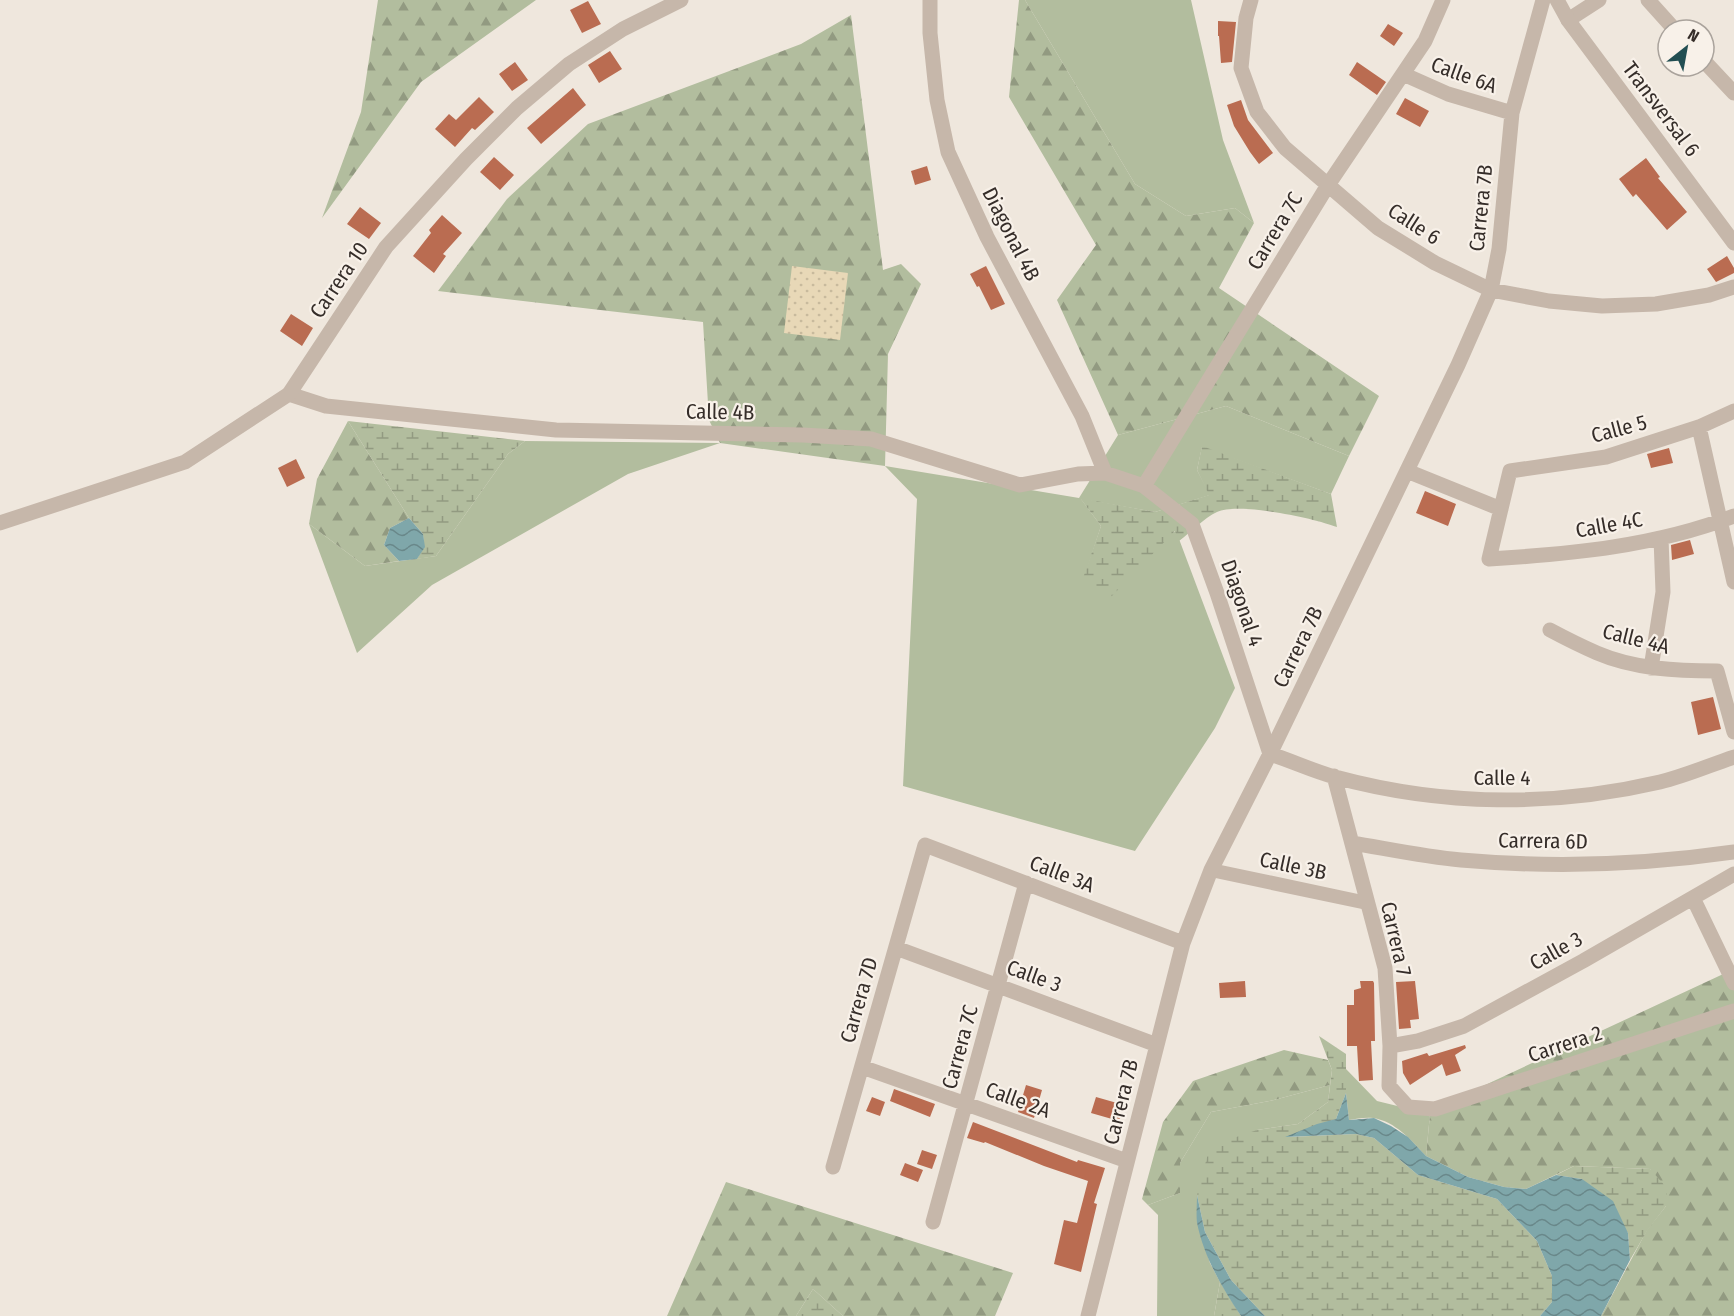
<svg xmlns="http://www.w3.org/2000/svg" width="1734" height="1316" font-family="'Fira Sans Condensed',sans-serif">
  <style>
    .grass { fill: #b2bd9e }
    .forest { fill: url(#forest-firs) }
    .wetland { fill: url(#wetland-marsh) }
    .sand { fill: url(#sand-dots) }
    .water { fill: url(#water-waves) }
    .building { fill: #ba6c51 }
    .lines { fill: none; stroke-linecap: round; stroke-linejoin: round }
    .pedestrian { stroke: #c6b7aa; stroke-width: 14 }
    .minor { stroke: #c6b7aa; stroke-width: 15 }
    .tertiary { stroke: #c6b7aa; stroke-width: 15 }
    .labels { text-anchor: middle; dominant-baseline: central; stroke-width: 4.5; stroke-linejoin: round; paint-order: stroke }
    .street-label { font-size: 21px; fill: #352d29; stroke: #f8f1e9 }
  </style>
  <defs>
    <pattern id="forest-firs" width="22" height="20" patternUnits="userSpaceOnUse" patternTransform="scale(1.5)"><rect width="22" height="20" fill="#b2bd9e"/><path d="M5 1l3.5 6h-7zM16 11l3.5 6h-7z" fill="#929a81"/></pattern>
    <pattern id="wetland-marsh" width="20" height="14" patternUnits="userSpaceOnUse" patternTransform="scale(1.5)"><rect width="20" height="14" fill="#b2bd9e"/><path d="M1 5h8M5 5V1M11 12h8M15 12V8" fill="none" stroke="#929a81"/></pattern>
    <pattern id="sand-dots" width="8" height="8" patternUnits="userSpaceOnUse" patternTransform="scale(1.5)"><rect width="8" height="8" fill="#e8d8b7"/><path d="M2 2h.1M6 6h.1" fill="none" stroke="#c8ba9d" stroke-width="1.8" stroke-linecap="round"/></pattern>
    <pattern id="water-waves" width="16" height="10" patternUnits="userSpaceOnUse" patternTransform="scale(1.5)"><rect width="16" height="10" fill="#7fa7aa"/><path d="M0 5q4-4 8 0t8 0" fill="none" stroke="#69888a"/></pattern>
  </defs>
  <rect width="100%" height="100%" fill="#efe7dd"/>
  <path class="grass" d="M1025 0H1191L1223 140 1254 223 1235 208 1186 216 1135 184Z
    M1226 406 1349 456 1331 494 1202 447 1197 470 1210 495 1155 512 1081 499 1101 526 1082 584 1176 531 1235 688 1215 728 1135 851 903 786 917 499 885 466 1079 498 1118 435Z
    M525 441 720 443 628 474 432 585 357 653 309 524 365 566 436 556 508 454Z
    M1346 1069 1377 1101 1430 1114 1426 1156C1412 1141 1395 1121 1373 1118 1365 1117 1356 1119 1349 1120L1346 1093Z
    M1330 1085 1328 1102 1298 1124 1257 1130 1197 1195V1222L1210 1263 1220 1282 1214 1316H1157L1158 1215 1148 1205 1180 1193V1163L1211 1112 1274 1100Z"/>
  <path class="forest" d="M378 0H536L421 82 322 218 361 112Z
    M1019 0H1025L1135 184 1186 216 1235 208 1254 223 1219 288 1379 396 1349 456 1226 406 1118 435 1057 300 1096 245 1009 97Z
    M851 15 883 270 901 264 921 284 888 354 885 466 720 443 709 420 703 322 438 291 507 199 588 124 801 44Z
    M348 421 409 518 390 528 384 545 399 561 365 566 309 524 317 479Z
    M1734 969V1316H1601L1647 1230 1666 1206 1650 1169 1574 1166 1526 1189 1504 1187 1468 1177 1426 1156 1430 1114 1470 1092Z
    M1284 1050 1328 1060 1332 1070 1330 1085 1274 1100 1211 1112 1180 1163V1193L1148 1205 1142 1199 1163 1122 1193 1081Z
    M726 1182 1013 1273 995 1316H843L813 1289 796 1316H667Z"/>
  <path class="wetland" d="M348 421 525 441 508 454 436 556 417 559 424 547 423 534 409 518Z
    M1202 446 1331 494 1337 527C1314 518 1239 502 1217 512 1204 518 1191 532 1179 541L1175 531 1108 600 1081 584 1101 526 1080 498 1155 512 1209 495 1197 470Z
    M1319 1036 1346 1054V1093L1336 1119 1288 1137 1356 1134 1374 1138 1418 1175 1497 1199 1537 1241 1552 1276V1302L1540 1316H1265L1231 1280 1205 1232 1197 1195 1210 1146 1257 1130 1298 1124 1328 1102 1332 1070Z
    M1574 1166 1650 1169 1667 1188 1666 1206 1647 1231 1630 1260 1628 1233 1582 1179 1556 1175Z
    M1220 1282 1241 1316H1214Z
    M813 1289 843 1316H796Z"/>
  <path class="sand" d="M792 266 848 273 840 340 784 333Z"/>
  <path class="water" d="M409 518 423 534 425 547 417 559 399 561 384 545 390 528Z
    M1346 1093 1349 1120 1374 1118 1391 1126 1408 1137 1426 1156 1468 1177 1504 1187 1526 1189 1556 1175 1582 1179 1613 1201 1628 1233 1630 1260 1601 1316H1540L1552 1302V1276L1537 1241 1497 1199 1418 1175 1374 1138 1356 1134 1285 1137 1317 1124 1336 1119Z
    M1197 1195 1205 1232 1231 1280 1265 1316H1241C1222 1288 1204 1257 1197 1223 1196 1214 1197 1204 1197 1195Z"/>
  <path class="building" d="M588 1 601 24 582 33 570 10Z
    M1218 21 1236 22 1232 62 1221 63 1219 36H1218Z
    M1388 24 1403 33 1394 46 1380 36Z
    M610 51 622 69 599 83 588 65Z
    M515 62 528 80 512 91 499 74Z
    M1357 62 1386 82 1377 95 1349 75Z
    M573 88 586 105 541 144 527 128Z
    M479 97 494 112 475 130 472 128 455 147 435 129 449 114 456 120Z
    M1405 98 1429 111 1420 127 1396 114Z
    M1241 100 1248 120 1273 153 1259 164 1250 152 1234 126 1227 105Z
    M494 157 514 175 500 190 480 172Z
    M1646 158 1660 177 1658 178 1687 212 1667 230 1636 194 1633 197 1619 179Z
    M927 166 931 180 915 185 911 171Z
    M360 207 381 223 369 239 347 224Z
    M442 215 462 233 443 254 446 256 434 273 413 256 431 233 429 230Z
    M1727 256 1734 268V273L1716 282 1707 269Z
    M986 266 1005 304 991 310 979 286 977 287 970 274Z
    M291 314 313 328 302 346 280 331Z
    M1669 448 1673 463 1651 468 1647 454Z
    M296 459 305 478 287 487 278 468Z
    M1425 491 1456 504 1448 526 1416 513Z
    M1690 540 1694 554 1672 560 1671 545Z
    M1713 697 1721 729 1698 735 1691 702Z
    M1245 981 1246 997 1220 998 1219 983Z
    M1360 981H1373L1374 983 1375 1041H1371L1373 1080 1359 1081 1357 1046H1347V1005H1354V990L1361 988Z
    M1415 981 1419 1019 1410 1020 1411 1028 1399 1029 1396 982Z
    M1465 1045 1466 1048 1455 1055 1461 1071 1446 1076 1442 1064 1410 1085 1403 1073 1402 1061 1427 1053 1429 1056Z
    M1026 1085 1042 1090 1034 1118 1018 1112Z
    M894 1089 935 1104 930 1117 890 1101Z
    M872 1097 885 1102 880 1116 866 1111Z
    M1096 1097 1124 1105 1119 1121 1091 1113Z
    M973 1122 1077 1162 1078 1160 1105 1168 1094 1203 1097 1204 1081 1272 1054 1264 1064 1220 1077 1223 1088 1181 1044 1166 985 1142 984 1143 967 1138Z
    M922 1150 937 1155 932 1169 917 1164Z
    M905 1163 923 1170 918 1182 900 1175Z"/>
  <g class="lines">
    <path class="pedestrian" d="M1211 870 1367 903"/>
    <path class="minor" d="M930 0V33L937 100 948 152 987 237 1082 416 1105 473
      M1251 0 1246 18 1241 68 1257 112 1285 148 1378 228 1435 263 1491 290 1549 301 1602 306 1656 304 1709 295 1734 287
      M1648 0 1675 30
      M1568 20 1599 0
      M1704 61 1734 93
      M1403 74 1448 94 1512 113
      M289 394 326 406 556 430 803 435 871 439 1020 485 1078 474 1105 473 1144 486 1192 524 1217 593 1270 754
      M1734 411 1699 427 1606 457 1510 471 1489 559C1572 554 1656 546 1734 516
      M1699 427 1734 582
      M1407 471 1501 509
      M1144 486 1328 185 1425 41 1443 0
      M1550 630C1565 638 1581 646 1597 653 1634 669 1677 671 1717 671L1734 732
      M1651 668 1663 592 1661 538
      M1270 754C1292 761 1313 771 1335 777 1442 806 1553 807 1660 782 1685 776 1710 765 1734 757
      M1334 776 1385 968 1390 1046 1389 1086 1408 1107 1435 1109 1734 1011
      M1352 843C1388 849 1425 857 1461 860 1552 868 1644 865 1734 852
      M1693 898 1734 983
      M896 948 1157 1045
      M1390 1046 1418 1041 1464 1026 1583 961 1734 874
      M862 1067 1127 1161
      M833 1167 925 845 1183 943
      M933 1222 1026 883
      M1088 1316 1183 943 1211 870 1270 754 1458 365 1491 290 1499 249 1512 113 1543 0"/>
    <path class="tertiary" d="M1557 0 1568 20 1734 243
      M0 523 185 462 289 394 386 247 466 159 517 108 569 64 623 29 681 0"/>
  </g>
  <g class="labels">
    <g class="street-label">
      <text transform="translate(1464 75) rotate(20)">Calle 6A</text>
      <text transform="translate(1661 109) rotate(53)">Transversal 6</text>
      <text transform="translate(1481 208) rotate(-84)">Carrera 7B</text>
      <text transform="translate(1414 224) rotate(33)">Calle 6</text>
      <text transform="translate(1275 231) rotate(-59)">Carrera 7C</text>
      <text transform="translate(1011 234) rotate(63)">Diagonal 4B</text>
      <text transform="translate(339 280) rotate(-56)">Carrera 10</text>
      <text transform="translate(720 412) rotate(1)">Calle 4B</text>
      <text transform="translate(1619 429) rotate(-15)">Calle 5</text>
      <text transform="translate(1609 525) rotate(-10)">Calle 4C</text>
      <text transform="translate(1242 603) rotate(71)">Diagonal 4</text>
      <text transform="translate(1636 639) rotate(14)">Calle 4A</text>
      <text transform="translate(1298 647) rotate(-64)">Carrera 7B</text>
      <text x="1502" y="778">Calle 4</text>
      <text transform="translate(1543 841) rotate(1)">Carrera 6D</text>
      <text transform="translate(1293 866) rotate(12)">Calle 3B</text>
      <text transform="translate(1062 874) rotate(21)">Calle 3A</text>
      <text transform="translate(1396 939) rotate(77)">Carrera 7</text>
      <text transform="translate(1556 951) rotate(-29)">Calle 3</text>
      <text transform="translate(1034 976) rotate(20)">Calle 3</text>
      <text transform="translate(859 1000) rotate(-74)">Carrera 7D</text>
      <text transform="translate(1565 1044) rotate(-18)">Carrera 2</text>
      <text transform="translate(960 1047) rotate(-75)">Carrera 7C</text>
      <text transform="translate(1018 1100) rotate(20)">Calle 2A</text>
      <text transform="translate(1121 1102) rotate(-76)">Carrera 7B</text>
    </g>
  </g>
  <g transform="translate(1686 48) rotate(31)"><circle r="28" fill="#f8f1e9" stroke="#aaa39c" stroke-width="1.5"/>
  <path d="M0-4.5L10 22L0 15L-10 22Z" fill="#224e52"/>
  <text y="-9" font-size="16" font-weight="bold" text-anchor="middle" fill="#352d29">N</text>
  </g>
</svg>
